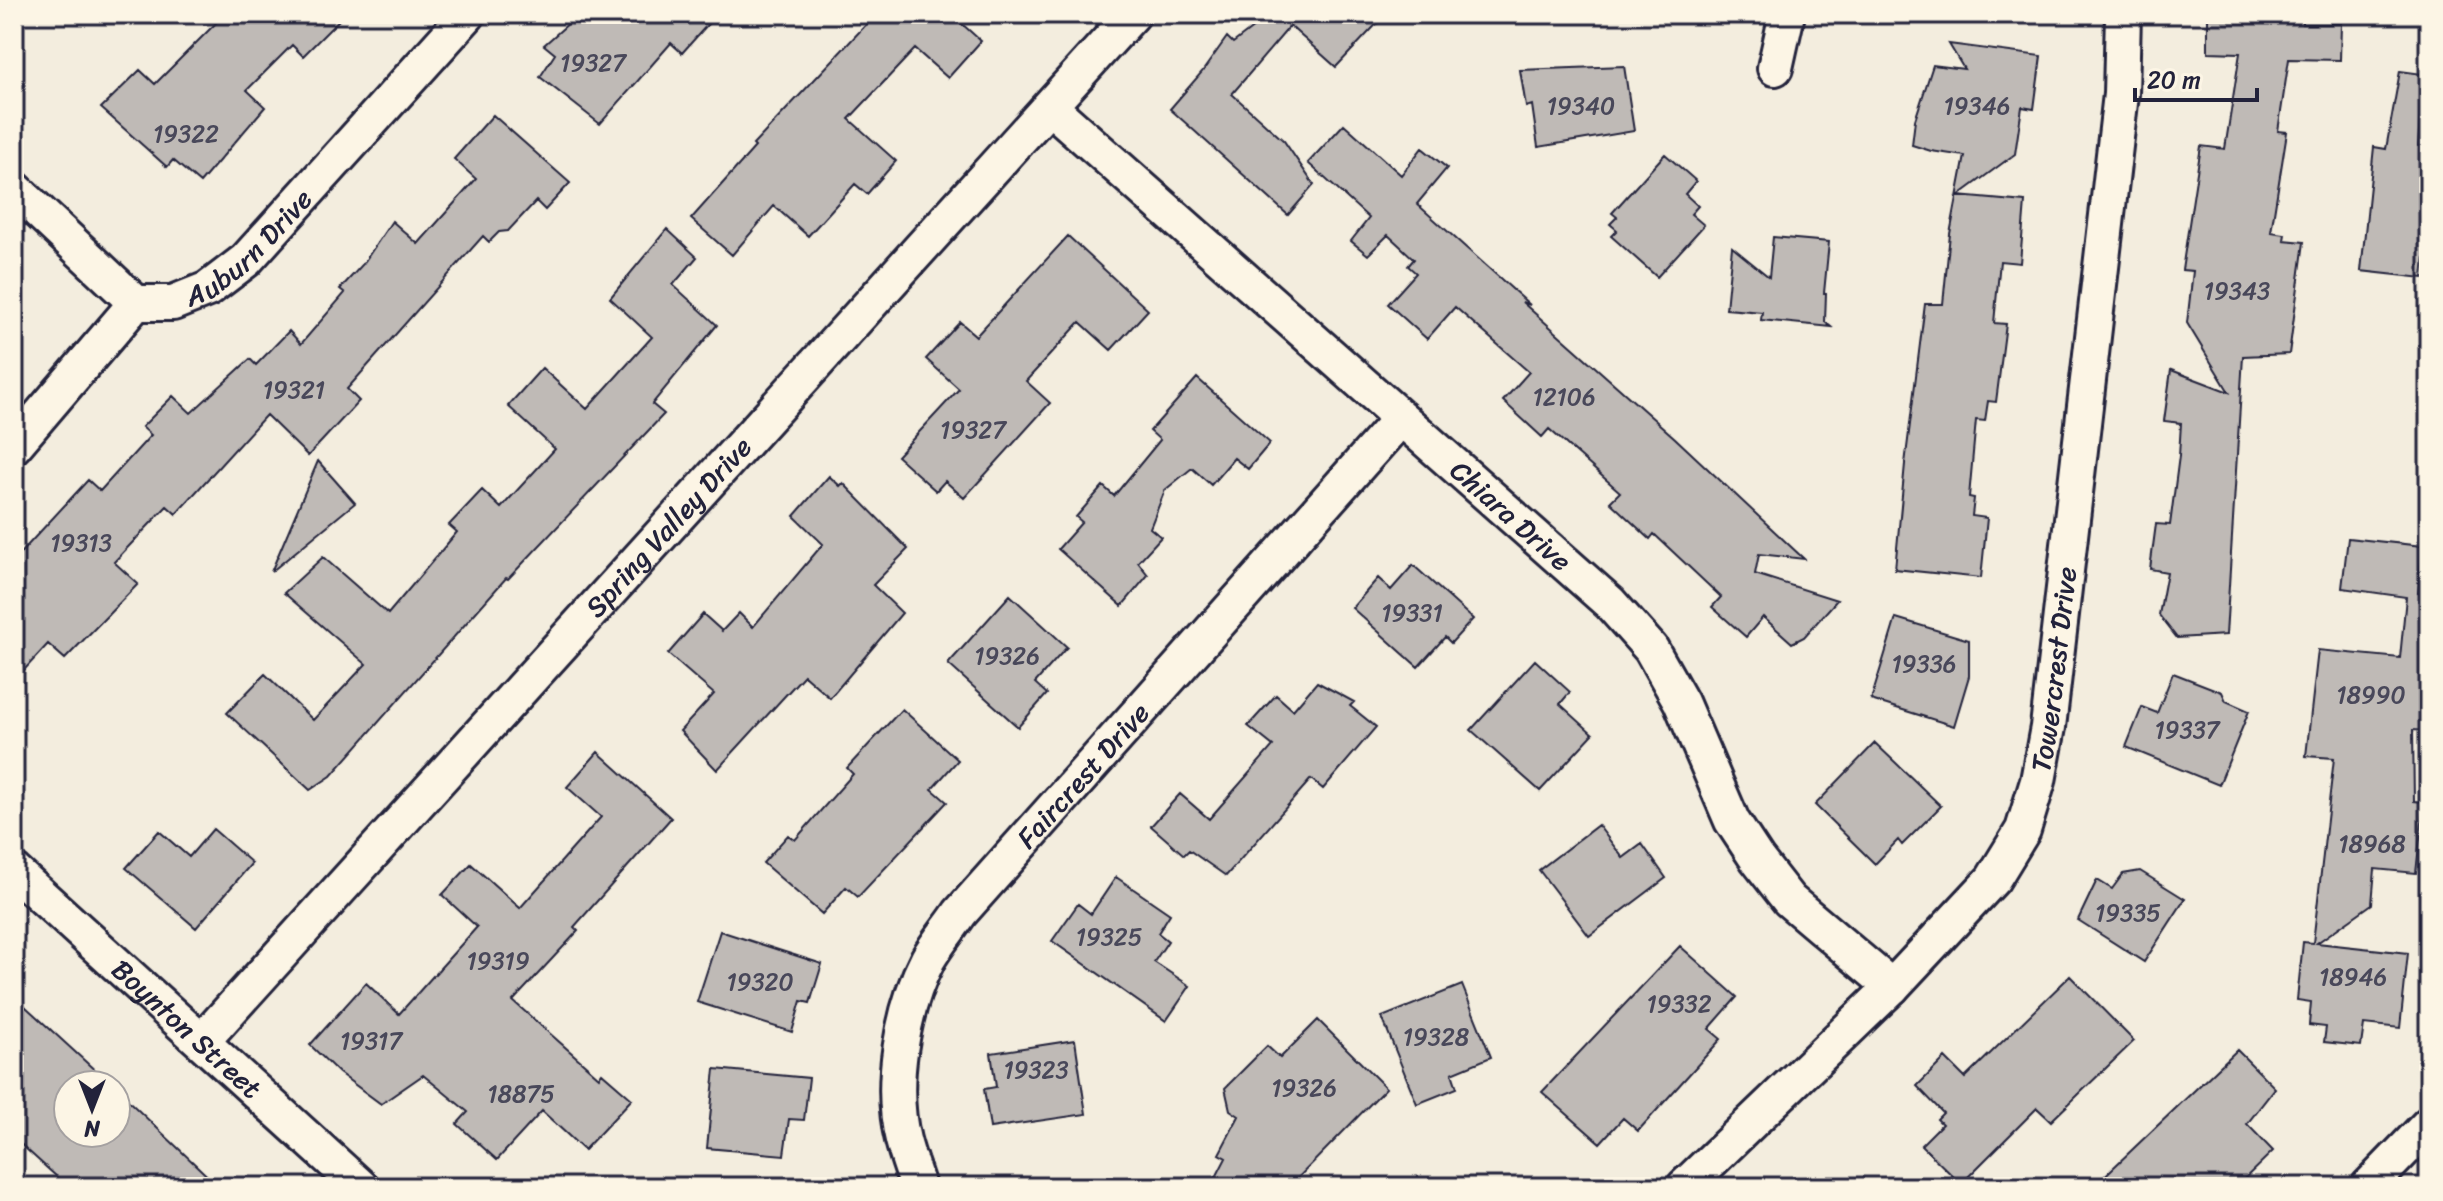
<svg xmlns="http://www.w3.org/2000/svg" width="2443" height="1201" font-family="Sriracha,sans-serif">
  <style>
    .building { fill: #bfbab6; stroke: #22223b; stroke-width: 2 }
    .lines { fill: none; stroke-linecap: round; stroke-linejoin: round }
    .street-casing { stroke: #22223b; stroke-width: 40 }
    .street { stroke: #fcf5e5; stroke-width: 34 }
    .labels { text-anchor: middle; dominant-baseline: central; stroke-width: 7; stroke-linejoin: round; paint-order: stroke }
    .number-label { font-size: 24px; fill: #49485a }
    .street-label { font-size: 28px; fill: #22223b; stroke: #fcf5e5 }
  </style>
  <rect width="100%" height="100%" fill="#f3edde"/>
  <filter id="ink" filterUnits="userSpaceOnUse"><feTurbulence type="fractalNoise" baseFrequency=".0125" numOctaves="2"/><feDisplacementMap in="SourceGraphic" scale="16" xChannelSelector="R" yChannelSelector="G"/><feConvolveMatrix kernelMatrix="1 2 1 2 8 2 1 2 1" color-interpolation-filters="sRGB"/></filter>
  <g filter="url(#ink)">
    <path class="building" d="M225 14H345L303 56 292 45 247 90 265 107 200 183 173 160 167 167 101 108 140 70 155 84Z
      M579 14H717L682 53 671 43 600 124 540 77 555 54 544 45Z
      M876 14H951L981 41 948 78 915 49 849 119 896 161 867 194 855 184 808 236 774 206 732 255 691 219 755 147 753 145Z
      M1271 14H1386L1336 67 1290 26 1232 94 1284 141 1314 185 1288 215 1170 109 1202 72 1227 37 1233 43Z
      M2208 14H2302V24H2341L2340 60 2289 59 2278 131 2287 132 2271 232 2285 234 2284 240 2304 242 2289 354 2243 356 2226 635 2177 638 2159 615 2167 572 2150 569 2156 524 2170 525 2179 456 2181 423 2164 421 2171 370 2229 392 2187 323 2193 271 2182 270 2201 146 2225 149 2240 53 2208 52Z
      M1949 44 2041 56 2034 109 2022 107 2015 154 1958 196 2025 202 2020 263 2000 261 1994 323 2006 324 1996 402 1988 401 1985 421 1976 420 1969 497 1974 498 1972 516 1987 518 1981 578 1895 569 1905 464 1925 304H1943L1950 234 1965 156 1931 151 1912 145 1915 120 1933 65 1964 69Z
      M1624 66 1634 131 1538 147 1532 105 1526 107 1520 70Z
      M2400 71 2423 74 2418 146 2429 148V247H2426L2423 278 2361 271 2374 147 2386 149Z
      M493 115 570 183 545 210 536 201 508 231 499 232 489 242 483 236 347 389 359 401 308 456 266 415 176 514 167 506 114 562 138 584 65 659 48 644 14 681V560L88 480 100 491 151 435 142 427 173 396 191 413 250 359 256 365 289 331 301 344 345 293 340 289 363 264 392 221 418 244 476 179 454 159Z
      M1344 124 1401 175 1422 148 1447 168 1417 204 1530 305 1522 302 1675 438 1804 559 1759 554 1755 574 1837 600 1804 637 1792 643 1763 617 1746 637 1712 607 1721 597 1654 534 1650 539 1610 502 1620 492 1549 429 1542 437 1503 401 1529 372 1455 307 1427 339 1388 304 1416 273 1408 266 1414 259 1388 235 1368 255 1351 241 1369 218 1308 163Z
      M1665 154 1696 181 1685 194 1698 206 1691 214 1704 225 1657 277 1611 236 1617 230 1610 224 1617 217 1612 213Z
      M667 229 697 257 673 285 717 325 652 404 664 414 508 579 506 578 331 776 310 790 227 713 265 674 313 720 366 664 284 593 323 557 388 614 457 532 449 525 482 490 501 508 555 449 508 406 542 368 587 409 652 337 610 298Z
      M1068 236 1148 310 1111 350 1080 322 1026 381 1050 403 964 498 945 481 936 491 897 456 959 389 926 359 960 322 976 336Z
      M1773 237 1829 242 1824 293H1826L1825 322 1831 327 1761 320 1762 312 1726 309 1732 247 1769 277Z
      M1197 378 1270 443 1248 469 1234 458 1211 485 1192 468 1165 490 1150 528 1161 537 1138 562 1148 575 1122 606 1058 549 1082 522 1076 517 1103 486 1114 496 1160 440 1150 431Z
      M318 461 355 503 271 572Z
      M829 476 840 486 843 483 908 549 873 585 902 613 830 698 804 675 717 770 680 731 714 694 668 654 703 614 722 631 739 613 753 627 823 544 794 516Z
      M2348 538 2422 546 2418 593 2429 594V731L2413 730 2414 801 2424 802 2416 873 2375 869 2372 904 2317 943 2408 953 2400 1028 2364 1024 2361 1046 2324 1042 2326 1027 2309 1025 2311 1002 2297 1000 2303 942 2313 943 2334 758 2306 756 2318 650 2400 658 2406 597 2342 588Z
      M1413 565 1473 619 1451 643 1445 637 1418 667 1352 608 1378 578 1391 590Z
      M1010 595 1067 647 1035 683 1047 694 1018 727 948 664Z
      M1896 618 1969 640V676L1954 726 1871 700Z
      M1535 660 1570 692 1560 704 1593 734 1540 791 1471 730Z
      M2173 673 2222 692 2226 701 2249 711 2219 785 2126 747 2142 707 2157 713Z
      M1317 682 1354 702 1350 706 1376 727 1323 789 1311 779 1226 876 1189 850 1184 855 1151 826 1180 794 1209 819 1273 746 1248 726 1276 695 1293 710Z
      M902 709 958 760 932 789 947 802 858 897 846 887 822 914 763 863 788 835 795 840 853 774 847 768Z
      M1875 743 1941 806 1902 845 1898 840 1875 864 1815 805Z
      M598 752 671 818 574 927 578 931 513 1001 599 1077 602 1073 632 1099 584 1150 542 1111 497 1160 457 1124 468 1112 423 1075 381 1104 339 1073 310 1045 366 983 399 1014 477 927 442 895 471 864 520 908 601 817 567 787Z
      M1598 825 1623 858 1642 844 1666 878 1589 936 1539 870Z
      M213 829 252 863 196 928 126 868 159 831 189 857Z
      M2140 871 2185 899 2144 962 2078 920 2097 880 2112 889 2123 874Z
      M1116 877 1170 914 1158 933 1168 941 1154 962 1190 986 1166 1021 1052 941 1078 904 1091 914Z
      M720 931 822 964 810 1003 801 1001 792 1032 697 1002Z
      M1680 946 1737 997 1709 1029 1721 1039 1638 1131 1623 1118 1600 1143 1542 1092Z
      M2070 976 2134 1041 2051 1121 2037 1108 1961 1184 1921 1145 1942 1124 1937 1119 1943 1113 1917 1086 1945 1058 1965 1078Z
      M1462 985 1491 1057 1452 1073 1457 1088 1417 1104 1382 1017Z
      M14 996 111 1085H68V1133H116V1089L219 1187H68L14 1138Z
      M1318 1020 1386 1088 1289 1187H1211L1226 1158 1219 1154 1239 1116 1230 1110 1225 1088 1267 1046 1280 1058Z
      M1075 1040 1086 1114 990 1128 984 1089 996 1087 991 1053Z
      M2237 1050 2275 1088 2247 1124 2273 1151 2236 1187H2093Z
      M715 1069 809 1078 804 1120 789 1119 784 1155 707 1148Z"/>
    <g class="lines">
      <defs>
        <g id="street">
          <path d="M1775 68 1787 14"/>
          <path id="s1" d="M1050 107 1610 603 1651 649 1681 702 1732 821 1757 859 1789 900 1892 987"/>
          <path d="M14 188 136 303"/>
          <path id="s2" d="M14 446 136 303H173L208 289 246 260 468 14"/>
          <path id="s3" d="M14 871 361 1187"/>
          <path id="s4" d="M202 1041 1133 14"/>
          <path id="s5" d="M918 1187C913 1171 907 1156 903 1140 889 1085 902 1009 928 959 937 943 950 928 960 913L1400 419"/>
          <path id="s6" d="M1684 1187 1892 987 1993 879 2023 830 2038 781 2048 727 2121 94 2123 14"/>
          <path d="M2368 1187 2429 1124"/>
        </g>
      </defs>
      <use href="#street" class="street-casing"/>
      <use href="#street" class="street"/>
    </g>
  </g>
  <g class="labels">
    <g class="number-label">
      <text x="593" y="63">19327</text>
      <text x="1581" y="106">19340</text>
      <text x="1977" y="106">19346</text>
      <text x="186" y="134">19322</text>
      <text x="2237" y="291">19343</text>
      <text x="294" y="390">19321</text>
      <text x="1564" y="397">12106</text>
      <text x="973" y="430">19327</text>
      <text x="81" y="543">19313</text>
      <text x="1412" y="613">19331</text>
      <text x="1007" y="656">19326</text>
      <text x="1924" y="664">19336</text>
      <text x="2371" y="695">18990</text>
      <text x="2187" y="730">19337</text>
      <text x="2372" y="844">18968</text>
      <text x="2128" y="913">19335</text>
      <text x="1109" y="937">19325</text>
      <text x="498" y="961">19319</text>
      <text x="2353" y="977">18946</text>
      <text x="760" y="982">19320</text>
      <text x="1679" y="1004">19332</text>
      <text x="1436" y="1037">19328</text>
      <text x="371" y="1041">19317</text>
      <text x="1036" y="1070">19323</text>
      <text x="1304" y="1088">19326</text>
      <text x="521" y="1094">18875</text>
    </g>
    <g class="street-label">
      <text stroke="none"><textPath href="#s2" startOffset="320">Auburn Drive</textPath></text>
      <text stroke="none"><textPath href="#s1" startOffset="616">Chiara Drive</textPath></text>
      <text stroke="none"><textPath href="#s4" startOffset="694">Spring Valley Drive</textPath></text>
      <text stroke="none"><textPath href="#s6" startOffset="658">Towercrest Drive</textPath></text>
      <text stroke="none"><textPath href="#s5" startOffset="476">Faircrest Drive</textPath></text>
      <text stroke="none"><textPath href="#s3" startOffset="234">Boynton Street</textPath></text>
    </g>
  </g>
  <rect width="2443" height="1201" fill="none" stroke="#fcf5e5" stroke-width="48"/>
  <rect x="24" y="24" width="2395" height="1153" fill="none" stroke="#22223b" stroke-width="3" filter="url(#ink)"/>
  <g transform="translate(92 1109) rotate(180)"><circle r="38" fill="#fcf5e5" stroke="#a5a1a1" stroke-width="2"/>
  <path d="M0-6L14 30L0 20L-14 30Z" fill="#22223b"/>
  <text y="-12" font-size="22" font-weight="bold" text-anchor="middle" fill="#22223b">N</text>
  </g>
  <path d="M2135 88v12h122v-12" fill="none" stroke="#22223b" stroke-width="4"/>
  <text x="2147" y="88" font-size="24" fill="#22223b" stroke="#fcf5e5" stroke-width="6" paint-order="stroke">20 m</text>
</svg>
